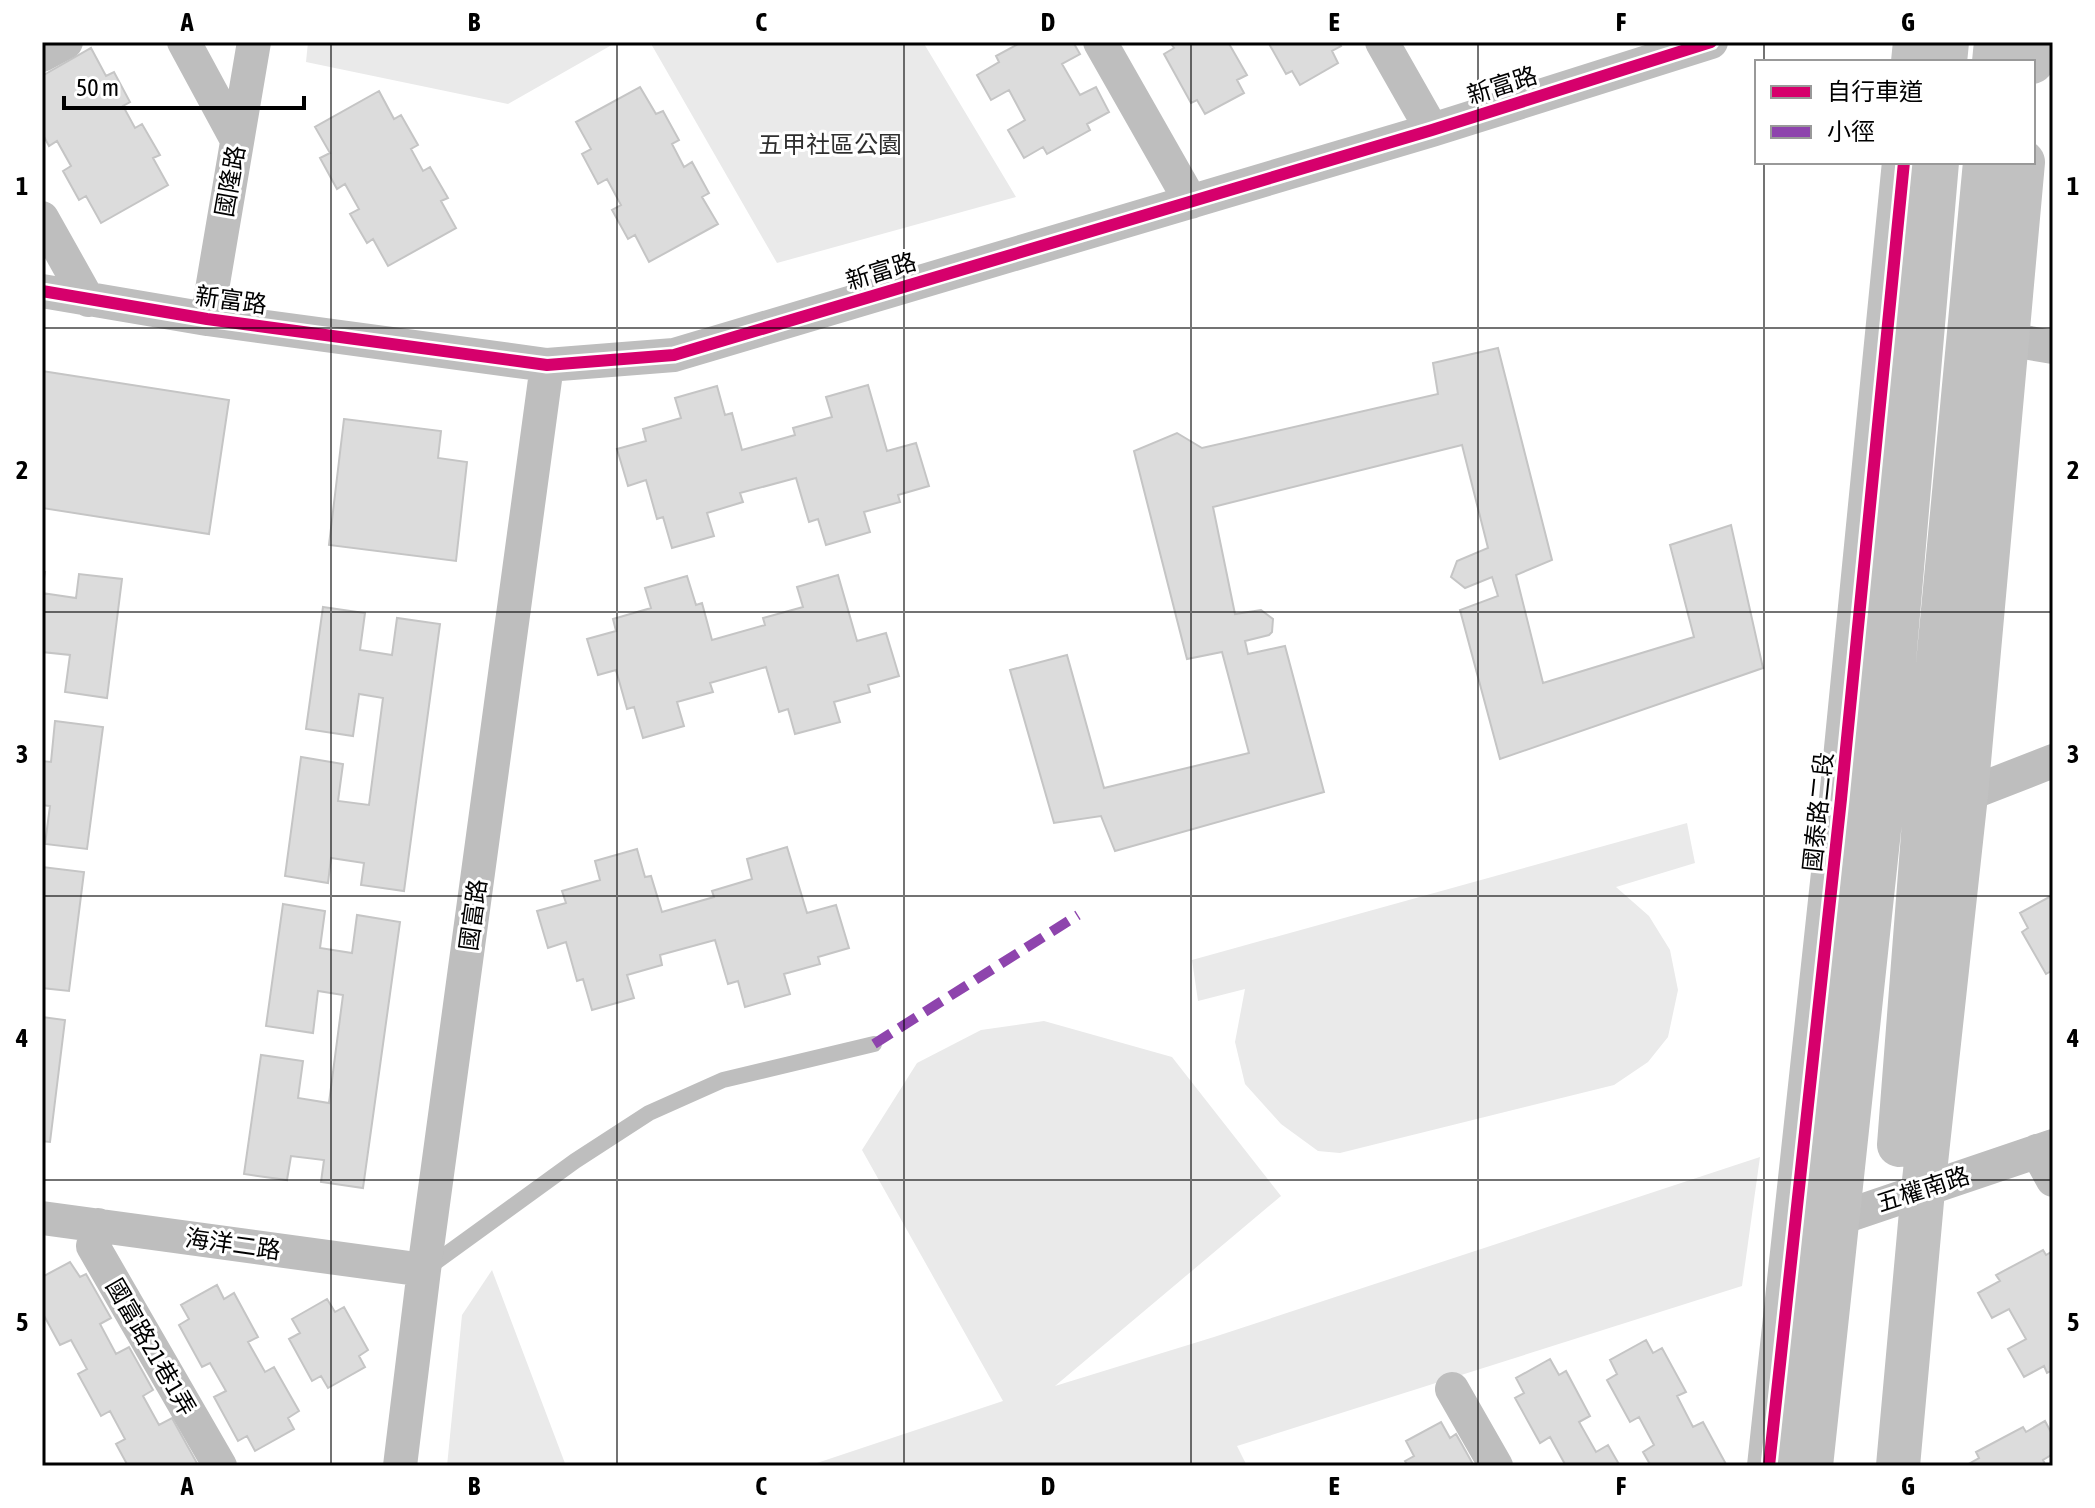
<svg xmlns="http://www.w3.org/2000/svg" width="2095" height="1508" font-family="'Asap Condensed','Noto Sans TC',sans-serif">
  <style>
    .green { fill: #eaeaea }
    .building { fill: #dcdcdc; stroke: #c5c5c5; stroke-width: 2 }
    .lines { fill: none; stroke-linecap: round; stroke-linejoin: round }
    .lane { stroke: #bebebe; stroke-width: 16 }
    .street { stroke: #bebebe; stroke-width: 34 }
    .secondary { stroke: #c1c1c1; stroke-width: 44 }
    .quiet { stroke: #8e44ad; stroke-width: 10; stroke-dasharray: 20 10; stroke-linecap: butt }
    .cycleway-casing { stroke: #fff; stroke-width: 17 }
    .cycleway { stroke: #d6006c; stroke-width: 12 }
    .grid { fill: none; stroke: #000; stroke-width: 2; stroke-opacity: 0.55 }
    .labels { text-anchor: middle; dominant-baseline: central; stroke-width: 6; stroke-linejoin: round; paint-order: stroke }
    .street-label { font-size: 24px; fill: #000; stroke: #fff }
    .park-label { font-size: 24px; fill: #2f2f2f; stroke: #fff }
    .neatline { fill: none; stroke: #000; stroke-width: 3 }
    .grid-label { font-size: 26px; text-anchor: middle; font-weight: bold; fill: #000 }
  </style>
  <rect width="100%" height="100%" fill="#fff"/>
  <path class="green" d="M308 42H617L508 104 306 62Z
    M650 42H923L1016 197 777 263Z
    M1687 823 1695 863 1616 887 1649 916 1670 950 1678 990 1668 1037 1648 1062 1614 1085 1340 1153 1318 1151 1281 1124 1245 1084 1235 1042 1245 989 1198 1001 1192 960Z
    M1044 1021 1172 1057 1281 1196 1055 1386 1214 1337 1760 1157 1742 1286 1237 1446 1247 1466H808L1003 1401 862 1150 917 1063 981 1030Z
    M492 1270 566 1466H447L462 1315Z"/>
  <path class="building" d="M1022 42H1073L1080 54 1062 64 1080 95 1096 87 1109 112 1087 124 1090 130 1047 154 1043 147 1024 158 1008 130 1025 120 1009 90 991 100 977 75 999 62 996 56Z
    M1170 42H1228L1247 75 1237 80 1244 93 1205 114 1197 100 1191 103 1164 54 1174 48Z
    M1268 42H1339L1341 46 1332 51 1338 63 1300 85 1292 71 1286 74Z
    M91 48 106 76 114 72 130 102 123 106 135 128 142 124 160 155 153 158 168 185 101 223 86 196 79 200 63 171 71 166 57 141 49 146 42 133V76Z
    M640 87 656 114 663 111 679 140 672 144 684 167 692 162 709 193 702 197 718 224 649 262 635 235 628 239 612 210 621 205 607 179 598 184 582 154 591 149 576 122Z
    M379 91 394 119 401 115 418 145 411 149 423 171 430 167 448 198 441 201 456 228 388 266 373 239 367 243 350 214 359 209 345 184 337 189 320 158 330 153 315 127Z
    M1498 348 1552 560 1516 575 1543 683 1694 637 1670 545 1731 525 1763 668 1500 759 1460 610 1498 596 1492 577 1465 588 1451 577 1457 561 1488 548 1462 445 1213 507 1235 614 1261 610 1273 619 1272 632 1269 635 1245 641 1248 654 1285 646 1324 792 1115 851 1101 816 1054 823 1010 670 1067 655 1104 788 1249 753 1222 652 1187 659 1134 451 1177 433 1202 448 1438 394 1433 363Z
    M42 371 229 400 209 534 42 508Z
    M868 385 887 451 916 443 929 486 898 495 900 502 864 512 870 532 826 545 818 519 809 522 796 478 740 493 743 502 707 513 714 536 672 548 663 517 657 519 646 480 628 486 617 449 646 441 643 429 681 418 675 398 717 386 725 415 732 413 742 450 795 435 793 428 832 417 826 397Z
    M344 419 441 431 438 458 467 462 456 561 329 545Z
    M42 571 45 572 42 593 76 598 79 574 122 579 107 698 65 692 70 655 42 652Z
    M838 575 857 641 886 633 899 676 868 685 870 692 834 702 840 722 795 734 788 709 779 712 766 667 710 683 713 692 677 702 684 726 643 738 634 707 627 709 616 670 598 675 587 639 616 631 613 619 651 608 645 588 687 576 696 605 702 603 712 640 765 625 763 618 803 607 797 587Z
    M323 607 365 613 360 650 392 655 397 618 440 624 404 891 361 885 364 863 331 858 328 883 285 876 301 757 343 764 338 801 369 805 383 698 359 694 353 736 306 729Z
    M55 721 103 727 87 849 45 844 50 806 42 805V761L51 762Z
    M787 847 807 913 836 905 849 948 818 957 820 964 784 974 790 994 745 1007 738 981 728 984 715 940 660 955 662 965 627 975 634 998 592 1010 583 979 577 981 566 942 548 948 537 911 566 903 562 891 600 880 595 861 637 849 645 877 651 876 662 912 714 897 712 891 752 879 747 859Z
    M42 867 84 872 69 991 42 988Z
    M2053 895V970L2046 974 2022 932 2028 928 2020 913Z
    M283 904 325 911 320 948 352 953 357 915 400 922 363 1188 321 1182 324 1160 291 1156 287 1180 244 1174 261 1055 303 1061 298 1098 329 1103 343 995 318 991 313 1033 266 1026Z
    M42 1017 65 1020 50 1142 42 1141Z
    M2043 1250 2046 1255 2053 1251V1370L2047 1373 2044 1366 2024 1377 2008 1349 2026 1339 2009 1309 1992 1318 1978 1293 2000 1281 1996 1275Z
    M70 1262 80 1277 86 1274 111 1318 100 1324 116 1354 129 1347 153 1390 143 1396 159 1425 172 1418 198 1465 128 1466 116 1444 125 1439 110 1411 101 1416 78 1374 87 1369 71 1340 60 1345 42 1312V1297L44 1295 42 1277Z
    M217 1285 224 1299 234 1293 258 1337 248 1342 265 1372 274 1367 299 1411 288 1418 294 1429 255 1451 247 1436 238 1441 214 1397 226 1391 210 1363 202 1367 179 1325 189 1319 181 1305Z
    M327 1299 335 1312 344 1307 368 1350 359 1356 365 1367 328 1388 321 1376 312 1381 289 1339 300 1333 292 1319Z
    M1646 1340 1653 1353 1662 1348 1686 1392 1677 1396 1693 1427 1703 1422 1727 1466H1651L1643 1452 1654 1445 1639 1417 1630 1422 1607 1380 1617 1374 1610 1360Z
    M1550 1359 1559 1375 1566 1371 1590 1416 1579 1422 1596 1452 1608 1445 1620 1466H1566L1550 1437 1540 1443 1515 1398 1524 1393 1516 1378Z
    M2045 1421 2053 1436V1454L2043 1460 2046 1466H1965L1979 1458 1976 1452 2023 1427 2026 1432Z
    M1441 1422 1450 1438 1456 1434 1474 1466H1408L1405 1461 1414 1456 1406 1441Z"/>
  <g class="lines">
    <path class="lane" d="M426 1269 575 1161 649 1113 723 1080 874 1044"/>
    <path class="street" d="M184 42 237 140
      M1100 42 1191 202
      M1382 42 1432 130
      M42 55 66 42
      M42 218 88 300
      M42 291 207 319 547 365 674 355 1432 130 1711 42
      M207 319 254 42
      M2006 339 2053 347
      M1944 800 1966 795 2053 761
      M2037 1151 2053 1180
      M42 1218 424 1270
      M98 1225 93 1246 220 1466
      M1817 1226 2053 1146
      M1452 1389 1496 1466
      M400 1466 424 1270 547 365"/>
    <path class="secondary" d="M1913 62 1915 42
      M1945 62 1947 42
      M1994 62 1996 42
      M2032 62 2034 42
      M1899 1145 1928 770 1985 162
      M1769 1466 1841 799 1904 162
      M1811 1466 1881 812 1937 162
      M1898 1466 1923 1190 1966 795 2023 162"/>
    <path class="quiet" d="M874 1044 1078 915"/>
    <defs>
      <path id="cycleway" d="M42 291 207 319 547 365 674 355 1432 130 1711 42
        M1769 1466 1841 799 1904 162"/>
    </defs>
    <use href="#cycleway" class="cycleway-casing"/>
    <use href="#cycleway" class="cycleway"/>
  </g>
  <path class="grid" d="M331 42V1466M617 42V1466M904 42V1466M1191 42V1466M1478 42V1466M1764 42V62M1764 162V1466M42 328H2053M42 612H2053M42 896H2053M42 1180H2053"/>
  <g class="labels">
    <g class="street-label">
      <text transform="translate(1502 85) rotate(-18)">新富路</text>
      <text transform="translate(230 181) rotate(-80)">國隆路</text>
      <text transform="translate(881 271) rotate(-17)">新富路</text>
      <text transform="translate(231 300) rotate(8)">新富路</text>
      <text transform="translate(1818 812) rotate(-84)">國泰路二段</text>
      <text transform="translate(473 915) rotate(-82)">國富路</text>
      <text transform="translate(1923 1189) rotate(-18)">五權南路</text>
      <text transform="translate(233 1244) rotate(8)">海洋二路</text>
      <text transform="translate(151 1347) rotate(60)">國富路21巷1弄</text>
    </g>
    <g class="park-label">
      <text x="830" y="144">五甲社區公園</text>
    </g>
  </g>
  <rect width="2095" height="1508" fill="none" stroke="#ffffff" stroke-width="88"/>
  <rect x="1755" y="60" width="280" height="104" fill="#ffffff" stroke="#999999" stroke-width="2"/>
  <rect x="1771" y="86" width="40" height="12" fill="#d6006c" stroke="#999999" stroke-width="2"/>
  <text x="1827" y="100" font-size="24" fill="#000000">自行車道</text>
  <rect x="1771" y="126" width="40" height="12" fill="#8e44ad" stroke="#999999" stroke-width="2"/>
  <text x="1827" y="140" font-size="24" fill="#000000">小徑</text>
  <path d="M64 96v12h240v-12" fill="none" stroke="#000000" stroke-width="4"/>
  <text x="76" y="96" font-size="24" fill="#000000" stroke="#ffffff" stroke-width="6" paint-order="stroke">50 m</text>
  <rect x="44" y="44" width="2007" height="1420" class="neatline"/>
  <g class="grid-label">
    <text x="187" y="31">A</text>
    <text x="474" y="31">B</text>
    <text x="761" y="31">C</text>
    <text x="1048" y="31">D</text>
    <text x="1334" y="31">E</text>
    <text x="1621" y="31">F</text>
    <text x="1908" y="31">G</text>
    <text x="22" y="195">1</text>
    <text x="2073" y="195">1</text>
    <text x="22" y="479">2</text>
    <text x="2073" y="479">2</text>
    <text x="22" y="763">3</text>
    <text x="2073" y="763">3</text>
    <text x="22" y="1047">4</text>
    <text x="2073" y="1047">4</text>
    <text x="22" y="1331">5</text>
    <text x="2073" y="1331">5</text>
    <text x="187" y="1495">A</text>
    <text x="474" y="1495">B</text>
    <text x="761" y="1495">C</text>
    <text x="1048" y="1495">D</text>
    <text x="1334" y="1495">E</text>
    <text x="1621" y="1495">F</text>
    <text x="1908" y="1495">G</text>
  </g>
</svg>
